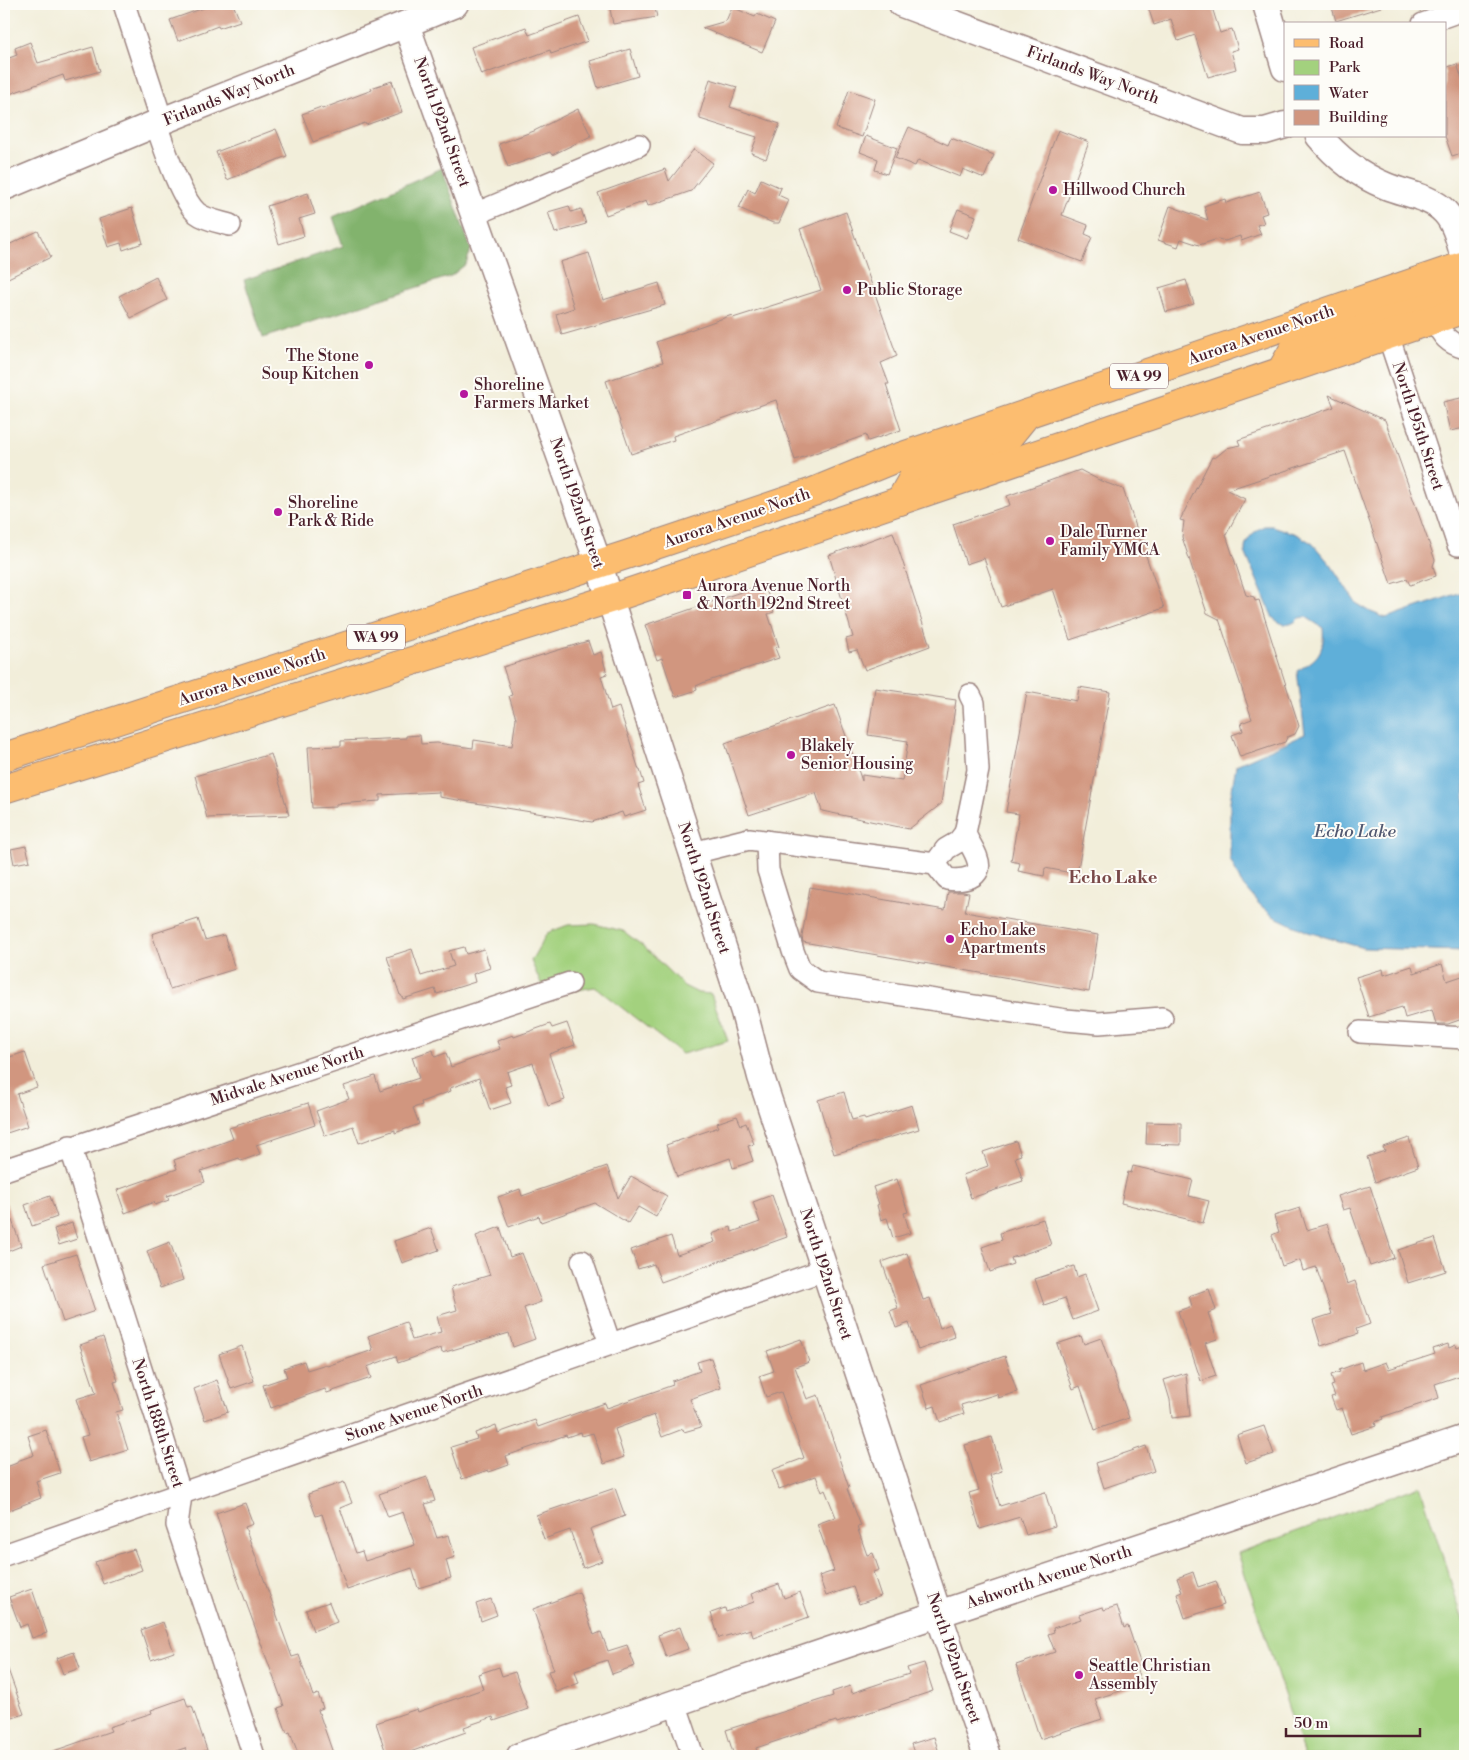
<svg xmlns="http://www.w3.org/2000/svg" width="1469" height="1760" font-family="'Libre Bodoni',serif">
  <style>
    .green { fill: #a3d17e; stroke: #767854 }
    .forest { fill: #82b36d; stroke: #66694c }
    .water { fill: #5eafd9; stroke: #546782 }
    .building { fill: #d1967f }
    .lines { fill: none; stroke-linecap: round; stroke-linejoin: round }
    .minor-casing { stroke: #9e8682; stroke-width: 24 }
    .tertiary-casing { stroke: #9e8682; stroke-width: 29 }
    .primary-casing { stroke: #9e8682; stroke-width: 30 }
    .trunk-casing { stroke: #9e8682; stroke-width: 30 }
    .minor { stroke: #fff; stroke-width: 21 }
    .tertiary { stroke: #fff; stroke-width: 26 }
    .primary { stroke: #fcbd6f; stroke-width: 28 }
    .trunk { stroke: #fcbd6f; stroke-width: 28 }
    .poi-dot { fill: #b5179e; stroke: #fdfcf7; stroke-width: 2 }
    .labels { text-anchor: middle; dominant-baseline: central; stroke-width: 4; stroke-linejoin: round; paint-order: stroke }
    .shield { fill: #fdfcf7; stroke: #806168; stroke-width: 1 }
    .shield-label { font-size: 15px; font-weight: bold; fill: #4a1f2b }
    .street-label { font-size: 16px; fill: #4a1f2b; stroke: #fdfcf7 }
    .poi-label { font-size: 16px; fill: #4a1f2b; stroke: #fdfcf7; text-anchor: start }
    .water-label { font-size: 18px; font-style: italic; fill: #525971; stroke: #fdfcf7 }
    .neighbourhood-label { font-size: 18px; font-weight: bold; fill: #794948; stroke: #fdfcf7 }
  </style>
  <rect width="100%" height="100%" fill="#fdfcf7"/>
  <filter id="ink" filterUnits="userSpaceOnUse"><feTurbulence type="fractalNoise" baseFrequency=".02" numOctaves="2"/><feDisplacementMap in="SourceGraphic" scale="10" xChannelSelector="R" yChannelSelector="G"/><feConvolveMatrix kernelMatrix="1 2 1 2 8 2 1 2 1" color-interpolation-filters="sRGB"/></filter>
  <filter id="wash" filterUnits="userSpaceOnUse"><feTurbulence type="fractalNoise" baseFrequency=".0096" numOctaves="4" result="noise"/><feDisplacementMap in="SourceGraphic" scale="20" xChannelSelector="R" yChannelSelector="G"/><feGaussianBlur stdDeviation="1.12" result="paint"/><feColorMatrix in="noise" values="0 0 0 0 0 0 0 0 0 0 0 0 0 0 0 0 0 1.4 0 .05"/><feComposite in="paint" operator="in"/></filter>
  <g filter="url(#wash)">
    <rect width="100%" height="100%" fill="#f2eeda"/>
    <path class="green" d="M594 924 623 931 643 946 684 986 698 993 711 994 728 1041 682 1054 595 987 571 991 541 984 531 961 547 933 568 925Z
      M1420 1486 1465 1626V1756H1304L1238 1553Z"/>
    <path class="forest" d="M442 168 471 249 466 264 451 276 263 338 244 280 343 246 333 217Z"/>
    <path class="water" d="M1264 526H1272L1296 534 1312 543 1331 565 1356 603 1371 612 1386 618 1465 591V951L1363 948 1308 932 1273 916 1259 904 1241 883 1230 859V801L1236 765 1305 734 1297 671C1317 659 1325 653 1323 628L1306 617 1299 618C1291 627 1283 626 1273 618L1245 552C1244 540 1254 531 1264 526Z"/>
    <g id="blocks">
      <path class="building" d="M215 4H233L240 21 219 28 218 26 178 41 170 20Z
        M609 4H654L657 17 613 24Z
        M1147 4H1211L1220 33 1232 29 1238 49 1231 51 1236 69 1208 77 1195 35 1178 41 1171 19 1154 25Z
        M1331 4H1381V7L1336 21Z
        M732 7 755 17 757 14 775 22 762 52 702 28 726 21Z
        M579 17 588 41 551 54 550 50 481 75 471 47 526 27 529 35Z
        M30 42 38 63 93 47 100 71 65 81 63 75 4 96V60L17 55 15 48Z
        M630 49 638 76 598 88 590 61Z
        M1457 64 1465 88V152L1452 156 1445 136V68Z
        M710 79 737 87 730 107 780 124 766 159 751 153 757 137 700 119V113Z
        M392 81 402 112 366 125 365 123 313 142 302 114 321 107 322 109 372 90 371 88Z
        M849 90 875 99 862 137 836 128Z
        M578 109 591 136 552 155 550 152 508 167 499 144 534 131Z
        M909 127 948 145 951 138 994 155 984 178 963 169 960 177 918 160 915 166 895 158Z
        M276 129 287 156 227 180 216 152Z
        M1058 130 1089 142 1062 215 1088 225 1085 234 1092 237 1082 262 1018 238Z
        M866 136 897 148 887 174 875 170 878 159 860 152Z
        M694 149 713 163 691 191 648 206 646 201 606 215 598 193 665 169 669 181Z
        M761 179 781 188 778 195 789 200 779 223H773L739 208 748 189 755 193Z
        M1260 192 1267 213 1261 215 1264 223 1257 225 1261 234 1241 241 1240 236 1225 241 1218 239 1199 245 1181 239 1178 247 1158 240 1170 206 1208 220 1204 206 1225 199 1226 203Z
        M308 193 315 214 299 219 304 236 279 244 267 206Z
        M569 206 571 212 581 209 586 224 555 233 548 212Z
        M132 208 143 243 123 250 121 243 108 247 99 219Z
        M958 209 976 216 967 238 949 231Z
        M846 212 897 356 881 363 889 384H886L901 430 868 441 866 435 795 460 776 400 673 436 674 440 631 454 606 381 663 362 656 342 732 315 733 318 821 290 800 229Z
        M38 231 51 257 4 280V247Z
        M589 253 603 300 659 283 665 305 562 335 556 314 574 308 560 262Z
        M156 277 167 300 131 318 119 296Z
        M1186 280 1194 304 1166 312 1159 288Z
        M1329 395 1385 420 1435 560 1433 566 1436 576 1410 585 1407 579 1391 584 1345 451 1227 490 1245 499 1226 535 1246 595 1254 597 1255 601 1259 600 1299 726 1295 734 1287 737 1285 742 1240 757 1232 735 1243 731 1241 723 1252 719 1219 619 1207 613 1182 537 1184 521 1180 520 1212 457 1215 458 1227 448 1240 445 1238 440 1334 407Z
        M1465 397V428L1450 431 1443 402Z
        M1080 470 1101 481 1123 489 1164 608 1070 640 1053 589 1001 607 984 558 966 564 953 524 1010 505 1007 496Z
        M893 532 930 646 865 670 857 650 849 652 846 639 853 637 829 555Z
        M764 584 774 612 768 614 779 647 775 648 779 658 705 682 696 686 697 690 675 697 662 658 657 660 645 625Z
        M588 641 593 655 601 652 607 674 601 676 611 710 619 707 639 770H640L644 783 638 785 646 810 624 817 622 812 592 822 439 797V792L380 795V801L336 804V807L312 808 308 747 341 746V741L406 738V736L420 735 421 744 437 743 473 748 474 740 512 746 516 718 509 696 512 695 503 667Z
        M1079 687 1110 692 1077 874 1045 868 1044 876 1018 871 1020 863 1011 861 1019 814 1006 812 1027 692 1077 701Z
        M875 688 956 700 941 804 909 829 822 811 816 793 749 815 725 743 835 705 862 781V775L902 781 908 741 868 735Z
        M271 754 289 815 207 818 195 776Z
        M26 846 30 861 14 864 11 849Z
        M810 887 945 910 948 892H962L969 893 965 912 1098 935 1089 992 803 942 802 937Z
        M198 919 205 940 224 935 235 969 170 989 152 934Z
        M464 947 466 954 484 949 490 968 473 974 475 982 437 994 435 989 403 999 401 995H400L387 957 412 949 421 976 454 966 449 951Z
        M1442 964 1447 981 1465 975V1018L1448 1024H1436L1432 1010 1405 1018 1402 1007 1369 1017 1356 977 1383 969 1384 975 1412 966 1414 973Z
        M567 1023 575 1045 549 1054 565 1100 548 1106 533 1063 507 1072 511 1085 505 1087 511 1103 490 1110 479 1078 450 1088 451 1091 421 1102 422 1105 413 1108 419 1124 395 1133V1130L359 1143 353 1126 325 1136 316 1111 349 1099 344 1086 375 1076 380 1091 419 1078 412 1057 433 1050 435 1057 446 1053 451 1067 500 1049 497 1041 513 1035 514 1037 550 1024 552 1028Z
        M25 1052 37 1087 17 1094 28 1126 4 1134V1059Z
        M844 1092 852 1120 864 1117 865 1120 912 1105 919 1129 834 1154 818 1100Z
        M308 1103 315 1125 256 1145 260 1154 241 1161 239 1158 201 1171 205 1182 167 1196 169 1200 155 1205 154 1202 125 1213 117 1190 177 1169 174 1160 233 1139 229 1128Z
        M737 1116 741 1125 746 1123 754 1144 748 1146 753 1161 733 1168 730 1158 677 1177 666 1145 719 1127 717 1123Z
        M1147 1122 1181 1123V1145L1146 1144Z
        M1409 1138 1418 1167 1375 1182 1367 1157 1385 1151 1383 1147Z
        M1016 1141 1021 1155 1015 1157 1023 1181 971 1198 963 1175 988 1166 983 1152Z
        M607 1166 618 1198 631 1176 667 1196 656 1217 638 1207 628 1223 595 1203 541 1222 539 1216 509 1227 498 1197 520 1189 522 1196Z
        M1133 1166 1193 1180 1189 1196 1209 1201 1203 1223 1121 1203 1128 1172 1131 1173Z
        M897 1179 908 1212 904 1213 910 1233 893 1238 887 1218 881 1220 877 1205 879 1204 873 1187Z
        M1370 1186 1394 1258 1370 1266 1350 1208 1343 1210 1338 1196Z
        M772 1195 787 1237 661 1282 654 1264 638 1269 631 1250 671 1236 677 1255 715 1242 712 1234 731 1227 732 1232 760 1222 753 1202Z
        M50 1196 57 1217 32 1226 25 1205Z
        M4 1203H6L21 1246 4 1253Z
        M1300 1208 1307 1230 1327 1224 1347 1284 1355 1281 1370 1324 1356 1329 1358 1334 1321 1346 1313 1320 1332 1314 1316 1267 1303 1271 1300 1260 1282 1266 1272 1235 1279 1232 1274 1216Z
        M1043 1219 1051 1245 1011 1258 1013 1264 990 1272 982 1247 1002 1240 1000 1233Z
        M72 1223 77 1239 59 1245 54 1229Z
        M500 1227 510 1257 522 1253 541 1302 524 1308 535 1339 513 1347 509 1333 442 1353 441 1348 398 1363 396 1356 367 1367 371 1378 327 1393 325 1389 271 1408 263 1385 287 1377 284 1368 304 1361 307 1370 326 1364 327 1366 373 1350 368 1336 406 1322 412 1340 441 1332 437 1316 457 1310 451 1287 490 1275 476 1236Z
        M431 1228 439 1250 402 1263 394 1241Z
        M1435 1238 1446 1271 1408 1283 1398 1250Z
        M170 1242 183 1280 160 1288 147 1251Z
        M907 1253 923 1300 930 1298 940 1328 950 1324 955 1337 918 1350 909 1323 896 1328 890 1311 898 1308 882 1262Z
        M76 1254 95 1311 63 1322 44 1264Z
        M1074 1266 1077 1277 1085 1274 1098 1311 1073 1320 1065 1298 1044 1305 1035 1279Z
        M1209 1289 1216 1310 1208 1313 1217 1339 1205 1343 1216 1376 1201 1381 1178 1311 1192 1306 1189 1296Z
        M1081 1336 1084 1344 1101 1338 1129 1418 1095 1430 1080 1386 1073 1389 1057 1344Z
        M103 1337 118 1381 114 1382 123 1410 116 1412 128 1450 89 1462 81 1437 88 1435 76 1399 96 1393 80 1345Z
        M801 1339 809 1362 795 1367 807 1399 818 1395 849 1488 847 1489 861 1526 857 1527 867 1555 873 1553 879 1570 873 1572 881 1596 859 1604 853 1587 826 1596 819 1576 834 1571 817 1524 836 1517 825 1490 822 1492 816 1476 779 1489 772 1470 804 1458 781 1392 766 1397 759 1376 774 1371 767 1351Z
        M1448 1344 1449 1348 1456 1345 1457 1348 1465 1345V1374L1435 1384 1439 1398 1382 1417 1383 1419 1375 1422 1376 1426 1351 1434 1342 1408 1336 1410 1331 1397 1335 1396 1331 1386 1334 1385 1331 1375 1340 1372 1339 1370 1361 1362 1363 1370 1386 1362 1389 1369 1435 1354 1433 1349Z
        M242 1346 254 1381 231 1389 219 1354Z
        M1005 1356 1017 1392 998 1398 997 1394 961 1405 964 1414 940 1422 935 1406 929 1408 921 1385Z
        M711 1358 721 1388 690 1399 701 1427 684 1432 683 1429 662 1437 654 1415 615 1429 624 1457 604 1464 593 1433 582 1436 581 1432 567 1437 566 1435 506 1456 509 1465 489 1472 488 1470 462 1479 451 1447 477 1439 475 1433 496 1425 498 1433 535 1420 538 1427 605 1403 607 1408 673 1385 672 1381 700 1371 697 1362Z
        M1186 1373 1190 1416 1172 1418 1170 1400 1164 1380Z
        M217 1380 228 1412 205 1420 194 1389Z
        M1264 1426 1274 1454 1246 1463 1237 1435Z
        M46 1430 60 1473 36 1481 41 1498 4 1512V1468L17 1463V1461L34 1455 28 1436Z
        M992 1437 1002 1471 990 1475 1000 1506 1045 1492 1055 1526 1026 1535 1020 1517 980 1529 969 1493 979 1490 965 1445Z
        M1146 1446 1154 1471 1104 1488 1096 1463Z
        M427 1477 435 1501 425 1504 437 1538 449 1535 455 1557 446 1560 451 1578 418 1588 412 1568 347 1590 322 1514 316 1516 308 1494 344 1482 352 1503 340 1508 356 1553 362 1551 365 1561 415 1545 403 1512 388 1517 379 1494Z
        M615 1488 625 1516 590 1529 602 1561 583 1568 570 1530 544 1539 536 1515Z
        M245 1503 253 1524 245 1527 292 1657 299 1655 313 1696 318 1694 323 1708 318 1710 334 1756H299L290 1732 287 1733 278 1708 284 1706 233 1567 216 1513Z
        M134 1549 142 1570 103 1584 95 1562Z
        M1193 1572 1198 1587 1216 1581 1224 1605 1185 1618 1177 1594 1182 1592 1177 1578Z
        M779 1584 784 1598 800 1592 809 1617 753 1637 751 1629 719 1638 711 1613 725 1608 726 1612 754 1602 751 1594Z
        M32 1589 47 1633 32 1638 27 1624 20 1627 9 1597Z
        M579 1592 594 1635 601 1632 608 1651 627 1645 635 1666 612 1674 607 1660 575 1671 579 1683 556 1692 548 1671 554 1670 533 1609Z
        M491 1599 497 1615 481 1621 476 1604Z
        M329 1602 337 1622 313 1631 306 1610Z
        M1117 1606 1124 1628 1128 1626 1141 1665 1136 1667 1142 1684 1095 1699 1102 1719 1040 1739 1016 1665 1055 1652 1048 1634 1054 1632 1053 1628 1081 1619 1079 1615 1103 1607 1104 1610Z
        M163 1622 174 1652 151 1660 141 1630Z
        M680 1627 688 1649 666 1657 658 1635Z
        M74 1652 80 1668 63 1674 57 1658Z
        M924 1663 933 1691 837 1723 836 1721 756 1748 758 1756H734L726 1730 833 1696 832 1692 850 1686 852 1693 890 1680 909 1674 907 1668Z
        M4 1664H6L24 1714 4 1721Z
        M499 1667 502 1676 515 1672 528 1709 494 1721 493 1717 464 1727 466 1732 399 1756H387L376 1723 417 1709 418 1712 483 1689 478 1674Z
        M185 1698 188 1707 192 1706 207 1750 189 1756 185 1748 161 1756H46L45 1754 111 1731 109 1727 152 1713 151 1710Z
        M934 1737 940 1756H915L911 1744Z"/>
    </g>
  </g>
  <g filter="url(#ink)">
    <use href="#blocks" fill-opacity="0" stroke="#9e8682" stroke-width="1"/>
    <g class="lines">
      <defs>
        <path id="minor" d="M124 4 162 121
          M1423 24 1454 13
          M156 124C163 144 181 200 197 213 206 220 220 222 230 225
          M475 214 639 145
          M1435 320C1442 336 1448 343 1465 348
          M1388 335 1458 545
          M767 841 768 870 793 951 800 969 818 982 1066 1020 1099 1023 1162 1018
          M693 853 749 839 935 864 947 879C961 881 985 879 977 858 974 849 968 842 965 833
          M935 864 946 849 958 842 965 833 978 770 974 703 970 695
          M1360 1032 1465 1038
          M70 1146 181 1495 177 1525 254 1756
          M4 1170 570 983
          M582 1261 610 1344
          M4 1555 824 1270
          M675 1703 693 1756"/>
        <path id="tertiary" d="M902 4 1242 131H1265L1285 125
          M1266 4 1285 68
          M406 24 599 565 744 1012 761 1077 938 1613 987 1756
          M1319 136C1337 158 1359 175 1386 186 1405 194 1430 196 1445 212 1457 225 1460 245 1465 261
          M4 187 162 121 406 24 455 4
          M520 1756C659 1709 798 1660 938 1614 1113 1555 1290 1498 1465 1438"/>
        <path id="primary" d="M1281 371 1295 347 1449 293 1462 284 1465 269
          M900 501 917 471 1005 441 1027 414"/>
        <path id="trunk" d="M4 757 629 554 813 492 891 460 1465 265
          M4 789 610 599 1465 309"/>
      </defs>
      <use href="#minor" class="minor-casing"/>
      <use href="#tertiary" class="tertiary-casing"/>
      <use href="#primary" class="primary-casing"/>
      <use href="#trunk" class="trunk-casing"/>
      <use href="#minor" class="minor"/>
      <use href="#tertiary" class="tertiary"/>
      <use href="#primary" class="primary"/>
      <use href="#trunk" class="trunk"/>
    </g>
  </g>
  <g class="poi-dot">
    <circle cx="1053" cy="190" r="5"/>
    <circle cx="847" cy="290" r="5"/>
    <circle cx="369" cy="365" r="5"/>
    <circle cx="464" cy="394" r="5"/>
    <circle cx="278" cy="512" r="5"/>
    <circle cx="1050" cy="541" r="5"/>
    <rect x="682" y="590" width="10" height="10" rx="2.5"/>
    <circle cx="791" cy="755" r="5"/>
    <circle cx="950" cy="939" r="5"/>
    <circle cx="1079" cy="1675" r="5"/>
  </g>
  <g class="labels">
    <g class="shield">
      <rect x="1110" y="363.5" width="58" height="25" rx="4"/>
      <rect x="347" y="624.5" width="58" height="25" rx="4"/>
    </g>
    <g class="shield-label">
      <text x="1139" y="376">WA 99</text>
      <text x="376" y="637">WA 99</text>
    </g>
    <g class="street-label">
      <text transform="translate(1093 75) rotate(20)">Firlands Way North</text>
      <text transform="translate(229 95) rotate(-22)">Firlands Way North</text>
      <text transform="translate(442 122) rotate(70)">North 192nd Street</text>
      <text transform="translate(1261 335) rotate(-19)">Aurora Avenue North</text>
      <text transform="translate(1418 426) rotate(72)">North 195th Street</text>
      <text transform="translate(577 503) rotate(71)">North 192nd Street</text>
      <text transform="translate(737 518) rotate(-19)">Aurora Avenue North</text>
      <text transform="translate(252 677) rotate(-18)">Aurora Avenue North</text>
      <text transform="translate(704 888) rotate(72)">North 192nd Street</text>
      <text transform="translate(287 1076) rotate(-18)">Midvale Avenue North</text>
      <text transform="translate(826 1274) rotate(72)">North 192nd Street</text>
      <text transform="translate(414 1413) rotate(-19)">Stone Avenue North</text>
      <text transform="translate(158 1423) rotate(72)">North 188th Street</text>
      <text transform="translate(1049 1577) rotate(-18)">Ashworth Avenue North</text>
      <text transform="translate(954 1658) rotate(71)">North 192nd Street</text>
    </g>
    <g class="poi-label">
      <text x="1063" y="190">Hillwood Church</text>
      <text x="857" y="290">Public Storage</text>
      <text x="359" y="356" text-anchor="end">The Stone<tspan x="359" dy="18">Soup Kitchen</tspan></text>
      <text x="474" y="385">Shoreline<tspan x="474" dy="18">Farmers Market</tspan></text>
      <text x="288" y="503">Shoreline<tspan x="288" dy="18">Park &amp; Ride</tspan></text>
      <text x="1060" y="532">Dale Turner<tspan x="1060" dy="18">Family YMCA</tspan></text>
      <text x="697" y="586">Aurora Avenue North<tspan x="697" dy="18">&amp; North 192nd Street</tspan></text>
      <text x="801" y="746">Blakely<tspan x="801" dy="18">Senior Housing</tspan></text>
      <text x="960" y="930">Echo Lake<tspan x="960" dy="18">Apartments</tspan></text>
      <text x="1089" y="1666">Seattle Christian<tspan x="1089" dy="18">Assembly</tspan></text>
    </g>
    <g class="water-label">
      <text x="1355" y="831">Echo Lake</text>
    </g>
    <g class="neighbourhood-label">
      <text x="1113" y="877">Echo Lake</text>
    </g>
  </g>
  <rect width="1469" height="1760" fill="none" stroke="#fdfcf7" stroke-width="20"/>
  <rect x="1284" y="22" width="162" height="115" fill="#fdfcf7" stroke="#b5a4a5"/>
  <rect x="1294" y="39" width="25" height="8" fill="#fcbd6f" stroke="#b5a4a5"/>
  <text x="1329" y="48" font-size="15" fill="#4a1f2b">Road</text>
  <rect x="1294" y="60" width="25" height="15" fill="#a3d17e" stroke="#b5a4a5"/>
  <text x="1329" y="72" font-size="15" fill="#4a1f2b">Park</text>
  <rect x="1294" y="85" width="25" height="15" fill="#5eafd9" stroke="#b5a4a5"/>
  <text x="1329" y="98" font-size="15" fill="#4a1f2b">Water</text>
  <rect x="1294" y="110" width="25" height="15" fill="#d1967f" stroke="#b5a4a5"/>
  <text x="1329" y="122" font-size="15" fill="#4a1f2b">Building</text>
  <path d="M1286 1728v8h134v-8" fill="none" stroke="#4a1f2b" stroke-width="2.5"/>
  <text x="1294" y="1728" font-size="15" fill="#4a1f2b" stroke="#fdfcf7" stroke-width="4" paint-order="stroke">50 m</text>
</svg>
